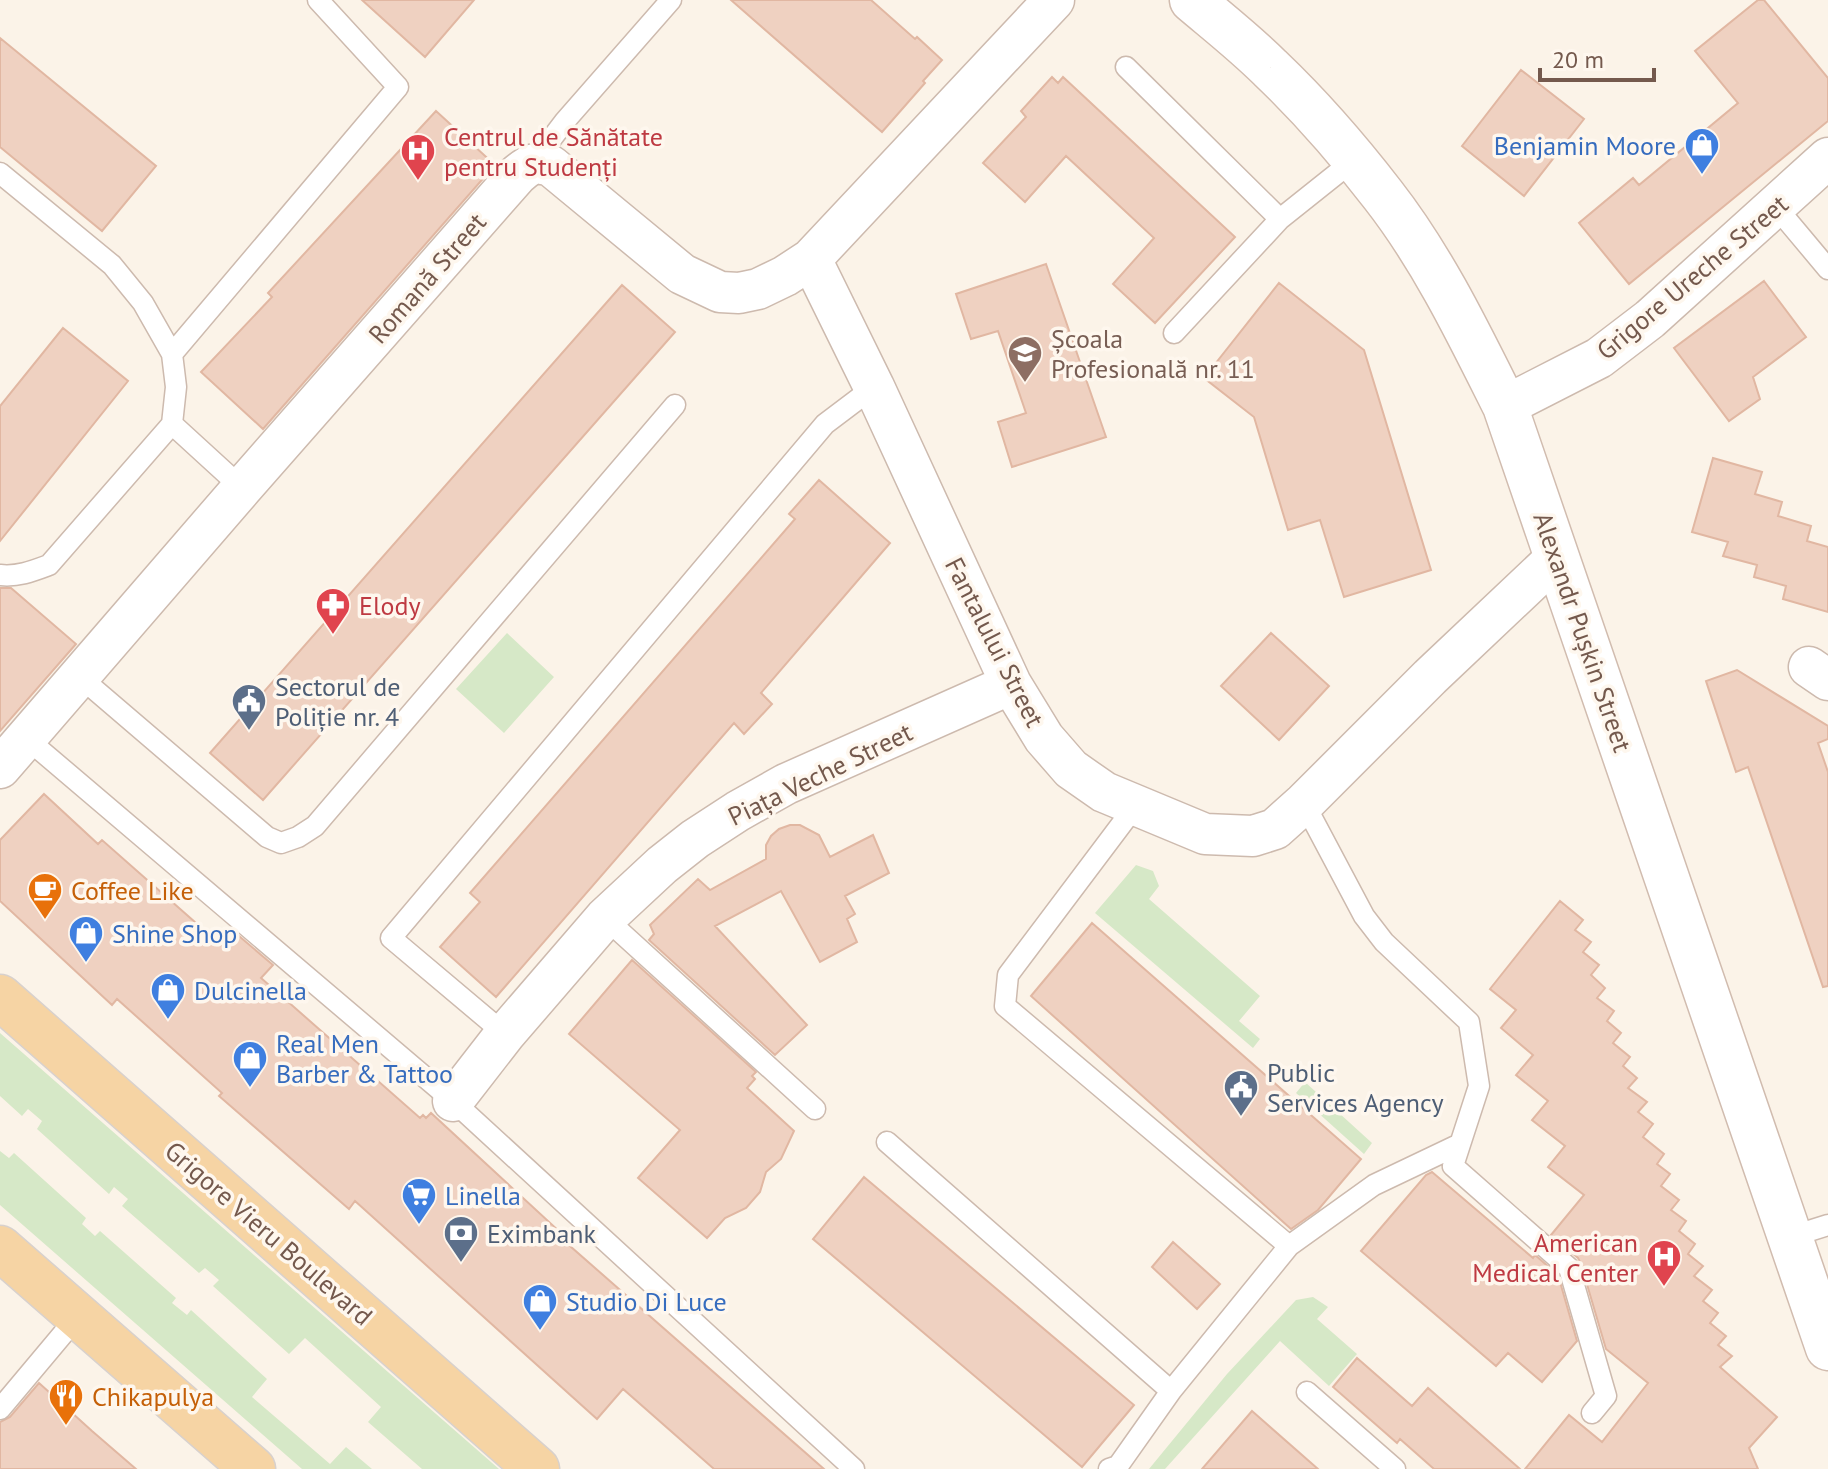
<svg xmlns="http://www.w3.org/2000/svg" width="1828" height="1469" font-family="'PT Sans',sans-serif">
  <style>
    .green { fill: #d6e8c7 }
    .building { fill: #efd1c1; stroke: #e1b7a2; stroke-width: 2 }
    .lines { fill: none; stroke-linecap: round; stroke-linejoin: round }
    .service-casing { stroke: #cdbaae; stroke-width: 23 }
    .minor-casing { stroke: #cdbaae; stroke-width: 43 }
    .secondary-casing { stroke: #d1bcaf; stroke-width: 47 }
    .primary-casing { stroke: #d8d1cd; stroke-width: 47 }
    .service { stroke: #fff; stroke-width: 20 }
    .minor { stroke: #fff; stroke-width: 40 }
    .secondary { stroke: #fff; stroke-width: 44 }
    .primary { stroke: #f6d4a4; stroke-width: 44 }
    .labels { text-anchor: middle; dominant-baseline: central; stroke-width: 7; stroke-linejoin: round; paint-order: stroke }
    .health-label { font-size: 26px; fill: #be3a42; stroke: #fef7ee; text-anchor: start }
    .shop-label { font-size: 26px; fill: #366cbe; stroke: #fef7ee; text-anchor: start }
    .street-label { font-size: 26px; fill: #74594d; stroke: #fef7ee }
    .education-label { font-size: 26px; fill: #785e54; stroke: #fef7ee; text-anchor: start }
    .service-label { font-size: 26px; fill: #4e5e75; stroke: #fef7ee; text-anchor: start }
    .food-label { font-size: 26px; fill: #c56008; stroke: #fef7ee; text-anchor: start }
  </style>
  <rect width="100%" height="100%" fill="#fbf3e8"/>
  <path class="green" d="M507 633 554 677 504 733 456 689Z
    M1136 865 1153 871 1159 886 1149 899 1260 996 1239 1021 1260 1039 1253 1048 1095 913Z
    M0 1033 499 1469H422L368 1422 381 1407 305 1338 289 1354 213 1286 219 1280 205 1268 199 1273 122 1206 128 1199 114 1187 109 1194 37 1129 42 1121 28 1109 22 1116 0 1096Z
    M1305 1082 1372 1143 1364 1154 1296 1093Z
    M0 1151 9 1158 14 1153 86 1218 82 1224 95 1236 100 1231 176 1298 172 1303 187 1315 191 1310 267 1379 252 1397 330 1464 346 1447 372 1469H302L0 1205Z
    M1313 1297 1328 1307 1317 1319 1357 1354 1329 1386 1280 1341 1165 1469H1149L1227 1374 1296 1300Z"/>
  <path class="building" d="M362 0H474L425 57Z
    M731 0H871L915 39 917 37 942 60 923 81 925 83 882 132Z
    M1758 0H1764L1828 78V121L1629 284 1579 223 1633 178 1639 185 1738 103 1695 51Z
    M0 38 156 166 102 231 0 147Z
    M1521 70 1584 119 1524 196 1462 146Z
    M1052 77 1058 83 1063 77 1235 237 1155 323 1113 284 1154 238 1066 156 1025 202 983 163 1026 117 1021 111Z
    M436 111 495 165 263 429 201 372 272 297 268 293Z
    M1046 264 1106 437 1012 467 998 422 1026 413 998 331 971 339 956 294Z
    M1764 281 1806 337 1753 377 1760 399 1729 421 1674 348Z
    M1279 283 1364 350 1431 570 1344 597 1320 520 1288 530 1254 417 1204 378Z
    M622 285 675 332 263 800 210 753Z
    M63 328 128 381 0 541V406Z
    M1713 458 1762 472 1755 494 1782 502 1778 516 1811 526 1807 541 1828 547V612L1783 599 1786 586 1754 577 1757 565 1723 556 1728 542 1692 532Z
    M819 480 890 543 761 693 772 704 744 734 734 723 496 997 440 947 480 902 470 893 795 519 789 514Z
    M0 588H11L76 644 0 731Z
    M1271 633 1329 686 1279 740 1221 686Z
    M1737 670 1828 726V739L1818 743 1828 772V986L1823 987 1748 767 1736 772 1706 681Z
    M44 794 98 844 102 840 221 945 233 931 273 965 261 978 420 1118 423 1115 426 1118 431 1113 573 1244 570 1246 824 1469H714L623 1389 597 1419 355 1201 349 1209 219 1096 222 1093 117 999 112 1005 0 901V840Z
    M790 825H800L819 835 830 857 873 835 889 873 845 896 855 914 847 919 857 942 820 962 781 891 715 926 807 1025 775 1055 649 940 654 934 650 925 698 879 710 890 766 859V845L771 836 779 829Z
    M1560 901 1583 920 1575 930 1591 942 1583 952 1599 965 1591 975 1605 988 1597 998 1614 1011 1607 1021 1621 1033 1613 1043 1630 1057 1623 1066 1637 1078 1628 1088 1647 1102 1638 1112 1653 1124 1643 1137 1664 1154 1657 1164 1670 1174 1661 1186 1679 1200 1671 1210 1686 1221 1679 1231 1695 1244 1688 1254 1703 1266 1694 1276 1712 1290 1703 1301 1718 1313 1710 1323 1726 1336 1718 1345 1732 1356 1720 1367 1777 1417 1749 1448 1758 1469H1525L1569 1415 1602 1442 1648 1383 1606 1349 1581 1264 1578 1258 1551 1235 1584 1195 1548 1167 1565 1146 1532 1120 1548 1101 1516 1075 1533 1055 1501 1028 1516 1010 1490 989Z
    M1092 923 1361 1159 1318 1210 1291 1229 1031 996Z
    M632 960 756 1072 752 1076 755 1079 747 1088 794 1131 781 1159 766 1172 760 1192 746 1208 725 1218 707 1238 638 1178 680 1130 569 1034Z
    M1432 1172 1533 1258 1535 1255 1558 1275 1577 1341 1542 1382 1508 1353 1496 1366 1361 1251 1426 1175Z
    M864 1177 1134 1405 1082 1467 813 1239Z
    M1173 1242 1220 1284 1197 1309 1152 1267Z
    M1357 1358 1412 1406 1428 1388 1520 1469H1434L1400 1439 1397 1443 1333 1387Z
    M39 1383 92 1431 136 1469H0V1422L10 1417Z
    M1252 1411 1318 1469H1202Z"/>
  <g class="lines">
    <defs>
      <path id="service" d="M1126 67 1280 219
        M540 163 549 142 565 121 671 0
        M0 173 112 265 143 303 172 354 176 387 172 424 49 565C33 571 18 577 0 575
        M1776 207 1828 269
        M1174 333 1280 219 1354 160
        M172 354 398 87 318 0
        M172 424 242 488
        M80 677 267 837 281 843 298 837 315 826 675 405
        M26 738 453 1101 854 1469
        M1304 803 1364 916 1384 942 1469 1022 1479 1086 1453 1166 1569 1268 1606 1396 1592 1413
        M1136 805 1008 975 1005 1006 1289 1246
        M605 918 815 1109
        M505 1034 391 938 825 424 874 387
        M887 1142 1171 1391
        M1790 1237 1828 1225
        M1307 1392 1395 1469
        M0 1409 78 1316
        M1109 1469 1118 1466 1171 1391 1289 1246 1374 1185 1460 1144"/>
      <path id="minor" d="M811 259 874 387 1011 684 1044 738 1071 769 1104 792 1205 834 1253 836 1275 829 1304 803 1430 677 1557 557
        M1505 406 1599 358 1650 319 1828 158
        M1809 667 1828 680
        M0 768 242 488 517 175C530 164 534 161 551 166L682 274 720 292 739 293 758 289 785 276 811 259 1054 0
        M453 1101 505 1034 605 918 662 865 695 839 738 811 786 784 1011 684"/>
      <path id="secondary" d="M1192 0C1218 22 1246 44 1270 68 1311 107 1349 151 1383 195 1433 259 1469 334 1505 406L1828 1348"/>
      <path id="primary" d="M0 997 537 1469
        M0 1248 253 1469"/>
    </defs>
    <use href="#service" class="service-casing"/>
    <use href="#minor" class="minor-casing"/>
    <use href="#secondary" class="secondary-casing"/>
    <use href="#primary" class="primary-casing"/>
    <use href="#service" class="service"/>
    <use href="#minor" class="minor"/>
    <use href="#secondary" class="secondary"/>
    <use href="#primary" class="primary"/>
  </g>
  <defs>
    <symbol id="shop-pin" viewBox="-11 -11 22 30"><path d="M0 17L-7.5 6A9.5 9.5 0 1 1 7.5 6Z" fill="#3f7fe0" stroke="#fef7ee"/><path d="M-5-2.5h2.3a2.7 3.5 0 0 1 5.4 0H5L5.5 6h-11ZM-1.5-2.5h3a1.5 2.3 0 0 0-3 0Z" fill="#fff"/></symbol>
    <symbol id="hospital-pin" viewBox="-11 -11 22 30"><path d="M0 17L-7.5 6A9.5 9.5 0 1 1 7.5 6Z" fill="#e0444e" stroke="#fef7ee"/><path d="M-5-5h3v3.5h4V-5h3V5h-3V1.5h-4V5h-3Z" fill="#fff"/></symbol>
    <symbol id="university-pin" viewBox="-11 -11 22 30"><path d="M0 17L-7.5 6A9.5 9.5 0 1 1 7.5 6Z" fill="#8d6e63" stroke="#fef7ee"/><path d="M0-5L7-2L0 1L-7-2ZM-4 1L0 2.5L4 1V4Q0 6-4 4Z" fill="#fff"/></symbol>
    <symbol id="pharmacy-pin" viewBox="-11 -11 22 30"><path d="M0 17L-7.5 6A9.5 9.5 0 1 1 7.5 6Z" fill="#e0444e" stroke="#fef7ee"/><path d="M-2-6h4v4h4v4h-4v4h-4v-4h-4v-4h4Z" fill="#fff"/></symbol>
    <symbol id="civic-pin" viewBox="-11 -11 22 30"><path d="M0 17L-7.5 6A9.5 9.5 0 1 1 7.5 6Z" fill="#5c6f8a" stroke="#fef7ee"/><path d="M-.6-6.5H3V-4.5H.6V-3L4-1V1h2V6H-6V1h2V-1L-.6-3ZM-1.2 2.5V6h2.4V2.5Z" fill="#fff"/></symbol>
    <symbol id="cafe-pin" viewBox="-11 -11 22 30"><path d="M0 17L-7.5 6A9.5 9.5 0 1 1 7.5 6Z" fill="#e8710a" stroke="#fef7ee"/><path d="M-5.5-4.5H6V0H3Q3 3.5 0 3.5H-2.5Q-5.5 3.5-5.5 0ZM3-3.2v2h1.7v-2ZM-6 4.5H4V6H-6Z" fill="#fff"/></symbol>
    <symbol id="supermarket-pin" viewBox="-11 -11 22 30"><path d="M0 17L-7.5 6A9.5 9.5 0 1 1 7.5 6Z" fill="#3f7fe0" stroke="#fef7ee"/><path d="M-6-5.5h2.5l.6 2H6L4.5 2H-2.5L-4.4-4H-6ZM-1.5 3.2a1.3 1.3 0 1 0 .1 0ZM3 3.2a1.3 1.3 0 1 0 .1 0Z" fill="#fff"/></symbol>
    <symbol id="bank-pin" viewBox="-11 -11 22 30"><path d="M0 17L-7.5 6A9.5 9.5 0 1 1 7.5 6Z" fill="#5c6f8a" stroke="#fef7ee"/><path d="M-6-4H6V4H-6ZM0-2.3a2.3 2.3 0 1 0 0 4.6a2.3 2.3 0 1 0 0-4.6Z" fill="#fff"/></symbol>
    <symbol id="restaurant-pin" viewBox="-11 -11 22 30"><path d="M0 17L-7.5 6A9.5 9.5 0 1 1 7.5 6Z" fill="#e8710a" stroke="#fef7ee"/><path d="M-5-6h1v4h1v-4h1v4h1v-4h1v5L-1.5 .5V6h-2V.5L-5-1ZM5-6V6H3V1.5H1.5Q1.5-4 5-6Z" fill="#fff"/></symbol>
  </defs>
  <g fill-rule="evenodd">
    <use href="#shop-pin" x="1682" y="125" width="40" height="54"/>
    <use href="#hospital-pin" x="398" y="131" width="40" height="54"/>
    <use href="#university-pin" x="1005" y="333" width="40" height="54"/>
    <use href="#pharmacy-pin" x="313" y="585" width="40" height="54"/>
    <use href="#civic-pin" x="229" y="681" width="40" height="54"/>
    <use href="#cafe-pin" x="25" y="870" width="40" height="54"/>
    <use href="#shop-pin" x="66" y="913" width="40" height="54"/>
    <use href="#shop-pin" x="148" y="970" width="40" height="54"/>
    <use href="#shop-pin" x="230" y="1038" width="40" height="54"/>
    <use href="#civic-pin" x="1221" y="1067" width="40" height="54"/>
    <use href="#supermarket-pin" x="399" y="1175" width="40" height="54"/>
    <use href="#bank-pin" x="441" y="1213" width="40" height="54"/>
    <use href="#hospital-pin" x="1644" y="1237" width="40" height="54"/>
    <use href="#shop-pin" x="520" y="1281" width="40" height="54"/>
    <use href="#restaurant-pin" x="46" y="1376" width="40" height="54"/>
  </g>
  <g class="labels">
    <g class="health-label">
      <text x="444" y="136">Centrul de Sănătate<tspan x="444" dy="30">pentru Studenți</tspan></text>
      <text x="359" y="605">Elody</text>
      <text x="1638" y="1242" text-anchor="end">American<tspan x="1638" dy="30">Medical Center</tspan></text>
    </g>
    <g class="shop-label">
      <text x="1676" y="145" text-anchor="end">Benjamin Moore</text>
      <text x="112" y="933">Shine Shop</text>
      <text x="194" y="990">Dulcinella</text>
      <text x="276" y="1043">Real Men<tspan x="276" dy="30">Barber &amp; Tattoo</tspan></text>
      <text x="445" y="1195">Linella</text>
      <text x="566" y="1301">Studio Di Luce</text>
    </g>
    <g class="street-label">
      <text transform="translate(1692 277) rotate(-40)">Grigore Ureche Street</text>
      <text transform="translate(427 278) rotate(-49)">Romană Street</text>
      <text transform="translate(1583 632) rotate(71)">Alexandr Pușkin Street</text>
      <text transform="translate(995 642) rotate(63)">Fantalului Street</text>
      <text transform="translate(820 774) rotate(-26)">Piața Veche Street</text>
      <text transform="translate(269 1233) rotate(41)">Grigore Vieru Boulevard</text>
    </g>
    <g class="education-label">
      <text x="1051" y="338">Școala<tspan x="1051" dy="30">Profesională nr. 11</tspan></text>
    </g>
    <g class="service-label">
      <text x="275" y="686">Sectorul de<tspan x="275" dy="30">Poliție nr. 4</tspan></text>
      <text x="1267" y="1072">Public<tspan x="1267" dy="30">Services Agency</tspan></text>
      <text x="487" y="1233">Eximbank</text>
    </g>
    <g class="food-label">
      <text x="71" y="890">Coffee Like</text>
      <text x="92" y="1396">Chikapulya</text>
    </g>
  </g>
  <path d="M1540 68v12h114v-12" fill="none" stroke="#74594d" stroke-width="4"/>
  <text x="1552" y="68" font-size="24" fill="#74594d" stroke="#fef7ee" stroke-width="6" paint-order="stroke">20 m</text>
</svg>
